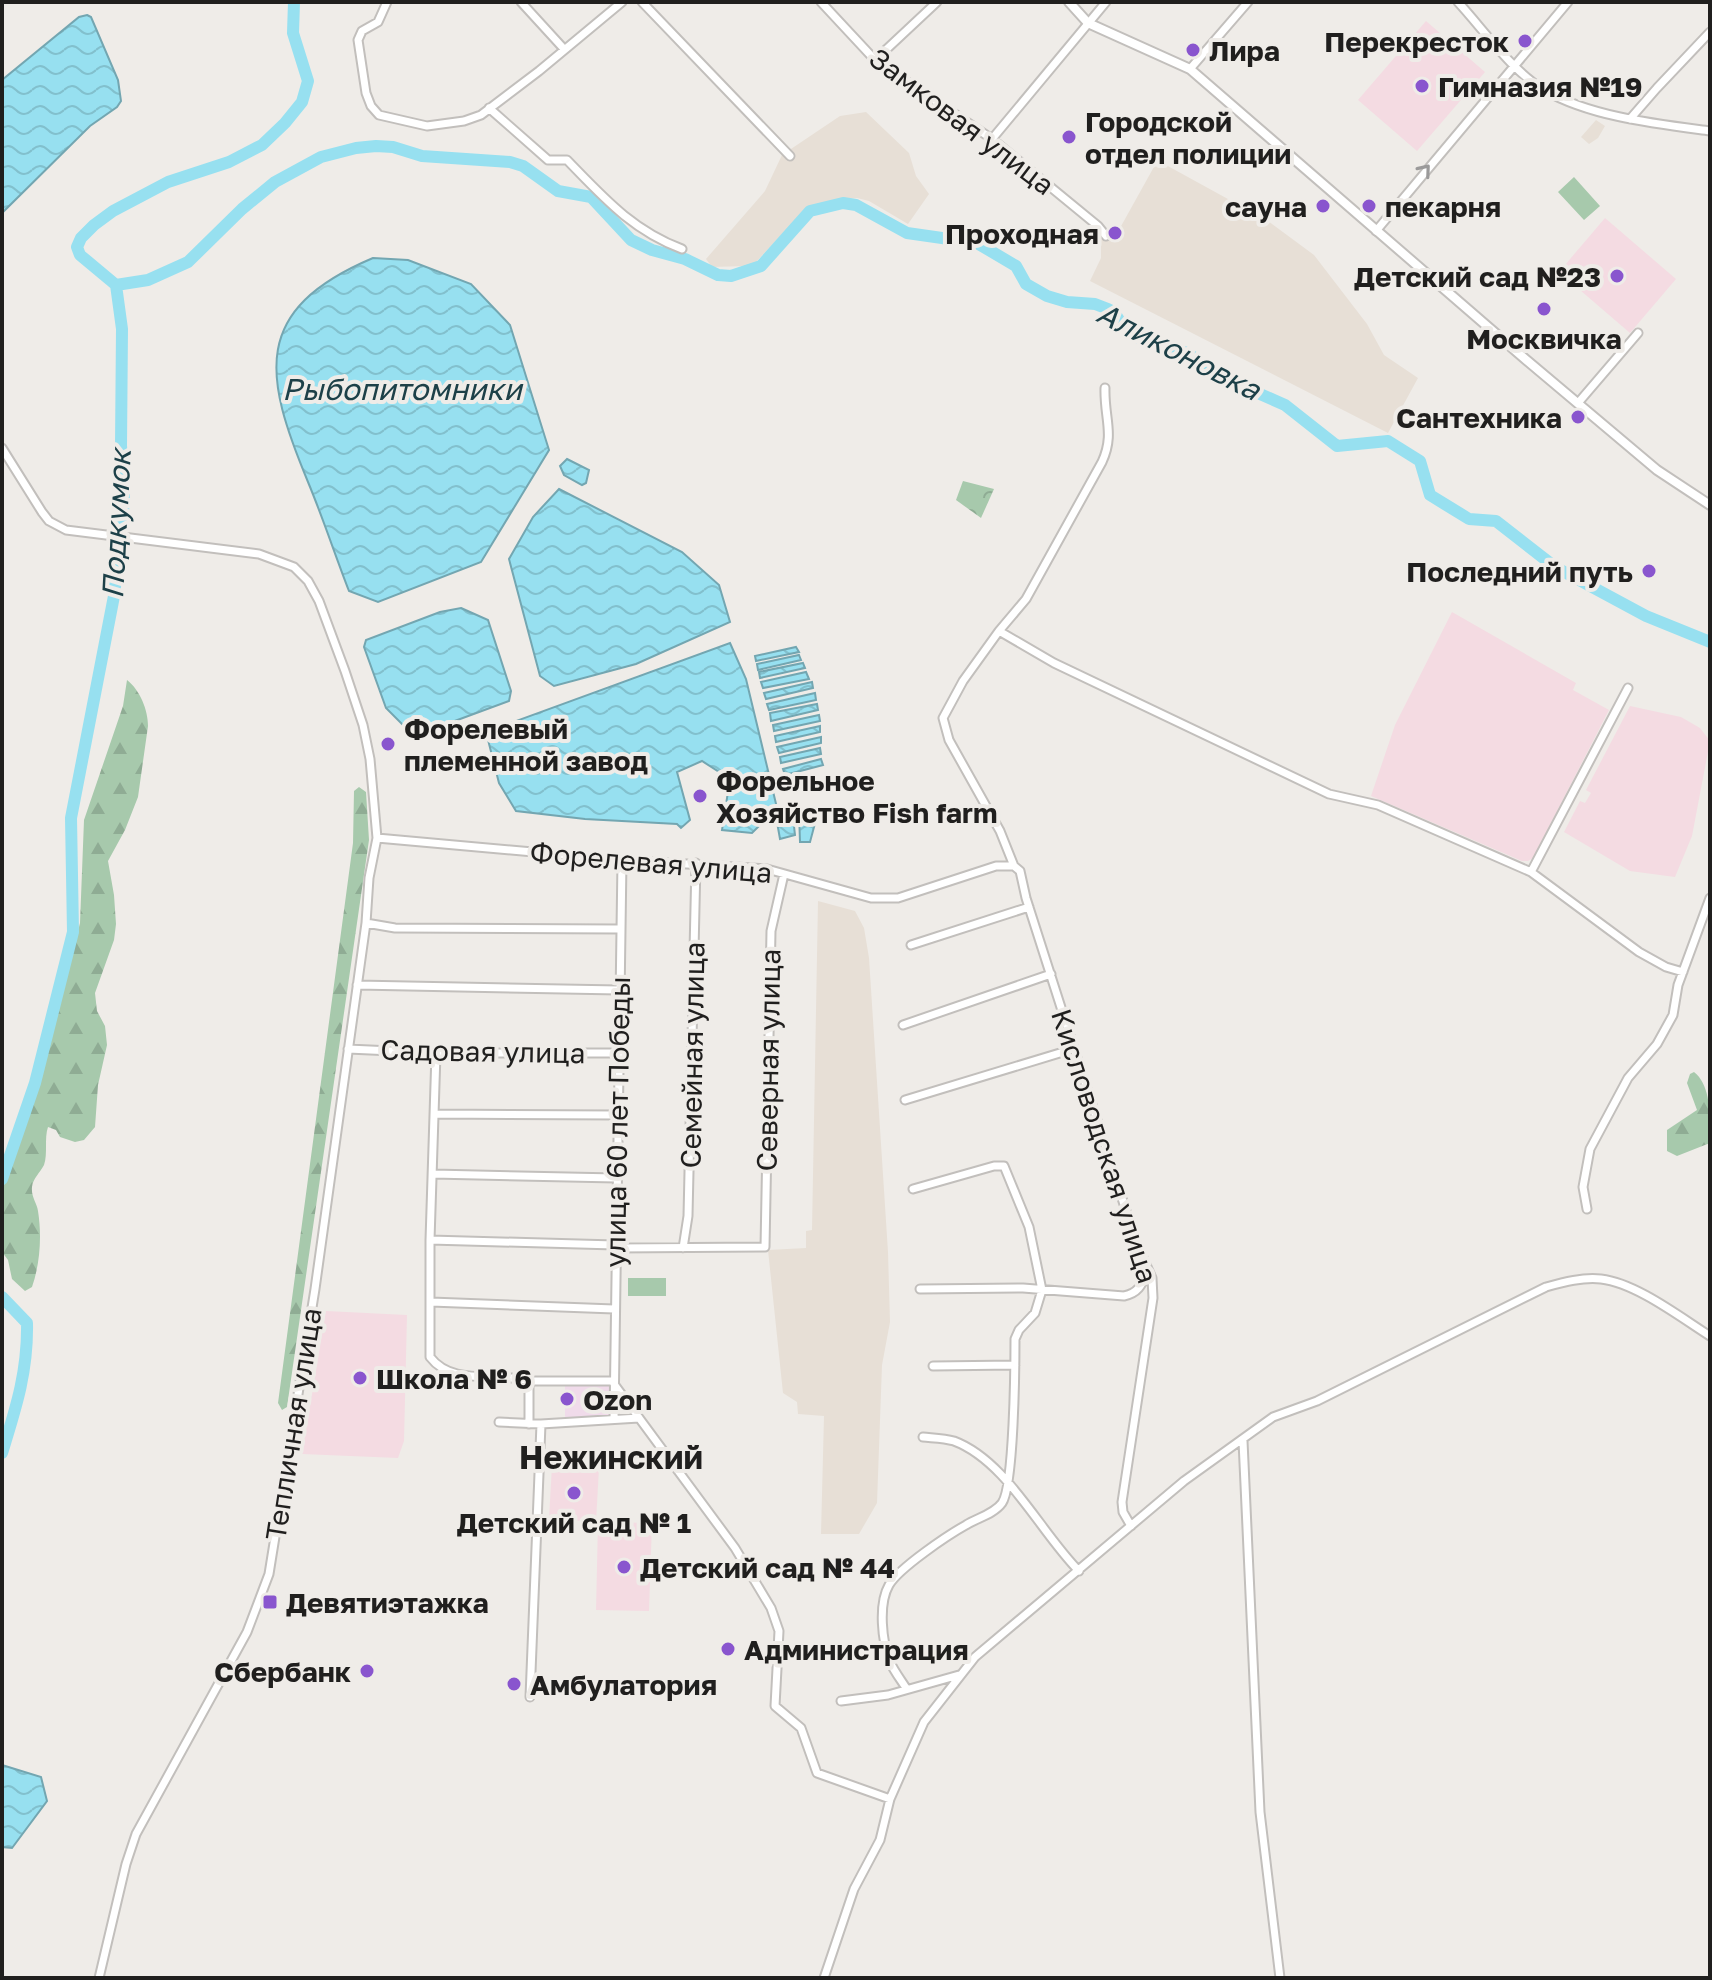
<svg xmlns="http://www.w3.org/2000/svg" width="1712" height="1980" font-family="'Golos Text',sans-serif">
  <style>
    .commercial { fill: #f0dbea }
    .built { fill: #e7dfd6 }
    .education { fill: #f4dbe2 }
    .forest { fill: url(#forest-firs) }
    .park { fill: url(#park-crowns) }
    .pitch { fill: #a7c9ac }
    .water { fill: url(#water-waves); stroke: #73a6b1; stroke-width: 2 }
    .lines { fill: none; stroke-linecap: round; stroke-linejoin: round }
    .river { stroke: #97e0f0; stroke-width: 12 }
    .minor-casing { stroke: #c2bfbc; stroke-width: 11 }
    .major-casing { stroke: #c2bfbc; stroke-width: 12 }
    .minor { stroke: #fff; stroke-width: 7 }
    .major { stroke: #fff; stroke-width: 8 }
    .oneway { stroke: #9b9a9a }
    .poi-dot { fill: #8955ce; stroke: #efece8; stroke-width: 3 }
    .labels { text-anchor: middle; dominant-baseline: central; stroke-width: 8; stroke-linejoin: round; paint-order: stroke }
    .poi-label { font-size: 28px; font-weight: bold; fill: #201f1e; stroke: #efece8; text-anchor: start }
    .street-label { font-size: 28px; fill: #201f1e; stroke: #efece8 }
    .water-label { font-size: 30px; font-style: italic; fill: #1d4048; stroke: #efece8 }
    .quarter-label { font-size: 32px; font-weight: bold; fill: #201f1e; stroke: #efece8 }
  </style>
  <defs>
    <pattern id="forest-firs" width="22" height="20" patternUnits="userSpaceOnUse" patternTransform="scale(2)"><rect width="22" height="20" fill="#a7c9ac"/><path d="M5 1l3.5 6h-7zM16 11l3.5 6h-7z" fill="#8fac94"/></pattern>
    <pattern id="park-crowns" width="20" height="18" patternUnits="userSpaceOnUse" patternTransform="scale(2)"><rect width="20" height="18" fill="#a7c9ac"/><path d="M2 6a3 3 0 1 1 6 0M12 15a3 3 0 1 1 6 0" fill="none" stroke="#8fac94"/></pattern>
    <pattern id="water-waves" width="16" height="10" patternUnits="userSpaceOnUse" patternTransform="scale(2)"><rect width="16" height="10" fill="#97e0f0"/><path d="M0 5q4-4 8 0t8 0" fill="none" stroke="#82c0cd"/></pattern>
  </defs>
  <rect width="100%" height="100%" fill="#efece8"/>
  <path class="commercial" d="M605 1379 614 1384V1419L565 1422V1385Z"/>
  <path class="built" d="M866 112 909 153 916 176 929 194 908 224 869 201 857 198 843 199 807 207 756 262 746 266 712 267 706 259 765 191 782 155 840 116Z
    M1596 120 1605 126 1598 138 1589 144 1581 137Z
    M1155 165H1166L1268 221 1314 255 1367 324 1384 355 1418 378 1388 433 1090 281 1101 258V237L1109 234 1114 226 1120 228Z
    M818 901 855 911 864 928 869 958 888 1252 890 1322 882 1365 877 1503 859 1534H821L824 1416 798 1414 797 1402 783 1393 768 1250 806 1248V1231L812 1230Z"/>
  <path class="education" d="M1426 21 1485 72 1417 151 1358 100Z
    M1605 218 1676 279 1630 333 1559 272Z
    M1452 612 1576 683 1573 690 1609 710 1533 858 1528 861H1522L1371 796 1395 725Z
    M1630 706 1681 717 1700 728 1710 741 1692 836 1675 877 1630 871 1564 832 1580 801 1585 803 1591 793 1586 790Z
    M326 1311 407 1315 404 1441 398 1458 302 1454Z
    M552 1465 599 1468 596 1522 549 1519Z
    M598 1522 652 1523 649 1611 596 1610Z"/>
  <path class="forest" d="M127 680C140 690 148 710 148 726L138 797 125 830 108 861 114 895 116 924 114 940 95 993 97 1011 105 1026 107 1045 98 1085 95 1127 84 1140 75 1142 60 1137 56 1130 48 1127C44 1139 48 1153 44 1165 40 1173 33 1178 32 1187 31 1197 37 1203 38 1211 42 1236 40 1264 32 1287L25 1291 12 1279 8 1260 2 1252V1191L45 1062 47 1031 69 968 80 923 84 820 123 706Z
    M359 787 366 792 369 840 287 1407 282 1410 278 1403 353 843 354 791Z
    M1694 1072C1712 1086 1710 1119 1710 1143L1677 1156 1667 1151V1130L1697 1110 1687 1083 1690 1074Z"/>
  <path class="park" d="M963 481 994 489 981 518 956 500Z"/>
  <path class="pitch" d="M1574 177 1600 206 1584 220 1558 192Z
    M628 1278H666V1296H628Z"/>
  <path class="water" d="M87 15 91 17 118 80 121 101 117 107 90 126 2 213V80L79 17Z
    M373 258 408 260 471 284 510 325 549 450 481 562 378 602 349 591C335 555 323 518 308 482 264 376 250 310 373 258Z
    M567 459 589 470 586 483 582 485 564 475 560 466Z
    M559 489 682 552 719 585 730 622 636 664 554 686 540 676 509 559 533 517Z
    M461 608 488 620 511 691 509 701 414 736 386 708 364 647 366 640 440 612Z
    M730 643 746 679 777 808 752 833 722 830 730 779 702 761 677 772 690 820 681 828 677 824 585 819 516 811 499 783 486 732Z
    M796 647 799 652 756 661 755 656Z
    M799 655 801 660 758 670 757 664Z
    M803 663 805 668 760 678 759 672Z
    M806 672 809 679 763 688 761 682Z
    M812 682 813 688 766 699 764 693Z
    M815 693 816 700 769 710 767 704Z
    M817 704 818 710 771 721 770 713Z
    M819 715 820 721 774 731 773 725Z
    M820 726V732L776 742 775 736Z
    M821 737V743L779 753 777 747Z
    M820 748 821 754 781 763 780 757Z
    M821 759 823 765 785 775 783 769Z
    M799 812H818L810 842H800Z
    M793 818 795 835 780 839 777 822Z
    M2 1765 41 1777 47 1801 12 1848 2 1847Z"/>
  <g class="lines">
    <path class="river" d="M116 285 148 280 188 262 242 209 275 182 321 157 356 148 376 146 393 147 422 156 510 162 523 166 558 191 591 197 631 240 652 250 685 259 718 275 731 276 761 266 810 211 843 203 856 205 907 233 977 243 1016 266 1026 284 1047 296 1067 302 1095 304 1108 309 1114 312 1124 328 1139 338 1187 353 1235 383 1285 405 1337 446 1388 441 1420 461 1430 495 1469 519 1496 521 1555 567 1646 616 1710 642
      M2 1179 35 1083 73 932 71 818 114 596 124 501 121 445 122 329 116 285 80 255 77 247 81 238 94 225 113 211 168 182 229 162 262 145 285 123 302 102 308 81 293 33 294 2
      M2 1297 27 1323C28 1371 16 1408 2 1453"/>
    <defs>
      <path id="minor" d="M387 2 378 22 362 31 358 40 366 93 371 106 379 115 427 126 464 121 481 115 539 71 622 2
        M521 2 564 49
        M642 2 790 156
        M821 2 875 60 992 139 1098 226 1106 236
        M1458 2C1483 29 1512 71 1544 90 1591 117 1657 124 1710 131
        M875 60 937 2
        M1190 69 1248 2
        M489 108 548 160H567C604 198 632 230 682 249
        M1630 119 1657 88 1710 32
        M992 139 1106 2
        M1376 231 1568 2
        M1105 388C1104 418 1115 434 1102 462L1026 599 999 631 963 681 943 718 949 740 1000 831 1014 866 1020 871 1026 898 1136 1242 1152 1278 1153 1298 1122 1502 1123 1512 1131 1526
        M1578 403 1638 333
        M2 448 42 512 49 521 66 530 259 554 294 567 308 581 319 601 345 671 363 725 370 759 377 838 369 878 366 923 315 1289 269 1574 247 1632 136 1834 126 1864 99 1978
        M999 631 1054 663 1329 794 1378 805 1531 872 1639 952 1666 967 1683 972
        M377 838 622 860 767 869 871 898H898L996 866H1014
        M1531 872 1628 688
        M366 923 395 928 620 929
        M911 945 1029 907
        M357 985 619 990
        M903 1025 1051 974
        M348 1049 436 1053H618
        M436 1053 430 1240V1357C453 1387 496 1371 529 1381H614
        M905 1100 1073 1049
        M434 1114 617 1115
        M433 1174 616 1178
        M1587 1209 1583 1187 1590 1149 1628 1078 1657 1044 1673 1015 1678 985 1710 898
        M430 1240 615 1245
        M615 1248 765 1247 771 931 784 874
        M683 1248 688 1216 696 863
        M920 1289 1023 1288 1124 1296C1139 1293 1142 1284 1148 1271
        M431 1302 614 1309
        M933 1366 1015 1365
        M614 1384 735 1548 771 1608 779 1631 775 1706 801 1728 817 1773 890 1799 924 1722 975 1657 1184 1481 1273 1417 1317 1401 1546 1287C1564 1282 1583 1277 1601 1279 1636 1283 1680 1317 1710 1336
        M614 1419 622 860
        M499 1422 541 1424 639 1418
        M529 1424V1381
        M923 1437C933 1438 944 1438 954 1441 1007 1461 1040 1532 1079 1571
        M1243 1441 1260 1812 1280 1978
        M906 1688C901 1680 894 1671 890 1662 882 1642 878 1604 889 1585 899 1568 948 1535 966 1525 977 1518 994 1514 1002 1503 1014 1486 1015 1366 1015 1339L1019 1330 1035 1313 1042 1290 1029 1227 1004 1166H994L913 1189
        M530 1697 541 1424
        M841 1701 888 1695 959 1675
        M824 1978 854 1889 880 1840 890 1799"/>
      <path id="major" d="M1069 2 1088 23 1190 69 1524 358 1657 470 1710 505"/>
    </defs>
    <use href="#minor" class="minor-casing"/>
    <use href="#major" class="major-casing"/>
    <use href="#minor" class="minor"/>
    <use href="#major" class="major"/>
  </g>
  <defs><path id="oneway-chevron" d="M-2-3.5L2.5 0L-2 3.5" fill="none" stroke-width="1.6" stroke-linecap="round" stroke-linejoin="round" transform="scale(2)"/></defs>
  <use class="oneway" href="#oneway-chevron" transform="translate(1425 170) rotate(-50)"/>
  <g class="poi-dot">
    <circle cx="1525" cy="41" r="8"/>
    <circle cx="1193" cy="50" r="8"/>
    <circle cx="1422" cy="86" r="8"/>
    <circle cx="1069" cy="137" r="8"/>
    <circle cx="1323" cy="206" r="8"/>
    <circle cx="1369" cy="206" r="8"/>
    <circle cx="1115" cy="233" r="8"/>
    <circle cx="1617" cy="276" r="8"/>
    <circle cx="1544" cy="309" r="8"/>
    <circle cx="1578" cy="417" r="8"/>
    <circle cx="1649" cy="571" r="8"/>
    <circle cx="388" cy="744" r="8"/>
    <circle cx="700" cy="796" r="8"/>
    <circle cx="360" cy="1378" r="8"/>
    <circle cx="567" cy="1399" r="8"/>
    <circle cx="574" cy="1493" r="8"/>
    <circle cx="624" cy="1567" r="8"/>
    <rect x="262" y="1594" width="16" height="16" rx="4"/>
    <circle cx="728" cy="1649" r="8"/>
    <circle cx="367" cy="1671" r="8"/>
    <circle cx="514" cy="1684" r="8"/>
  </g>
  <g class="labels">
    <g class="poi-label">
      <text x="1509" y="41" text-anchor="end">Перекресток</text>
      <text x="1209" y="50">Лира</text>
      <text x="1438" y="86">Гимназия №19</text>
      <text x="1085" y="121">Городской<tspan x="1085" dy="32">отдел полиции</tspan></text>
      <text x="1307" y="206" text-anchor="end">сауна</text>
      <text x="1385" y="206">пекарня</text>
      <text x="1099" y="233" text-anchor="end">Проходная</text>
      <text x="1601" y="276" text-anchor="end">Детский сад №23</text>
      <text x="1544" y="338" text-anchor="middle">Москвичка</text>
      <text x="1562" y="417" text-anchor="end">Сантехника</text>
      <text x="1633" y="571" text-anchor="end">Последний путь</text>
      <text x="404" y="728">Форелевый<tspan x="404" dy="32">племенной завод</tspan></text>
      <text x="716" y="780">Форельное<tspan x="716" dy="32">Хозяйство Fish farm</tspan></text>
      <text x="376" y="1378">Школа № 6</text>
      <text x="583" y="1399">Ozon</text>
      <text x="574" y="1522" text-anchor="middle">Детский сад № 1</text>
      <text x="640" y="1567">Детский сад № 44</text>
      <text x="286" y="1602">Девятиэтажка</text>
      <text x="744" y="1649">Администрация</text>
      <text x="351" y="1671" text-anchor="end">Сбербанк</text>
      <text x="530" y="1684">Амбулатория</text>
    </g>
    <g class="street-label">
      <text transform="translate(962 121) rotate(37)">Замковая улица</text>
      <text transform="translate(651 862) rotate(5)">Форелевая улица</text>
      <text transform="translate(483 1051) rotate(1)">Садовая улица</text>
      <text transform="translate(692 1055) rotate(-89)">Семейная улица</text>
      <text transform="translate(768 1060) rotate(-89)">Северная улица</text>
      <text transform="translate(617 1122) rotate(-89)">улица 60 лет Победы</text>
      <text transform="translate(1105 1146) rotate(72)">Кисловодская улица</text>
      <text transform="translate(293 1424) rotate(-81)">Тепличная улица</text>
    </g>
    <g class="water-label">
      <text transform="translate(1179 351) rotate(27)">Аликоновка</text>
      <text x="402" y="389">Рыбопитомники</text>
      <text transform="translate(116 524) rotate(-87)">Подкумок</text>
    </g>
    <g class="quarter-label">
      <text x="611" y="1457">Нежинский</text>
    </g>
  </g>
  <rect width="1712" height="1980" fill="none" stroke="#201f1e" stroke-width="8"/>
</svg>
